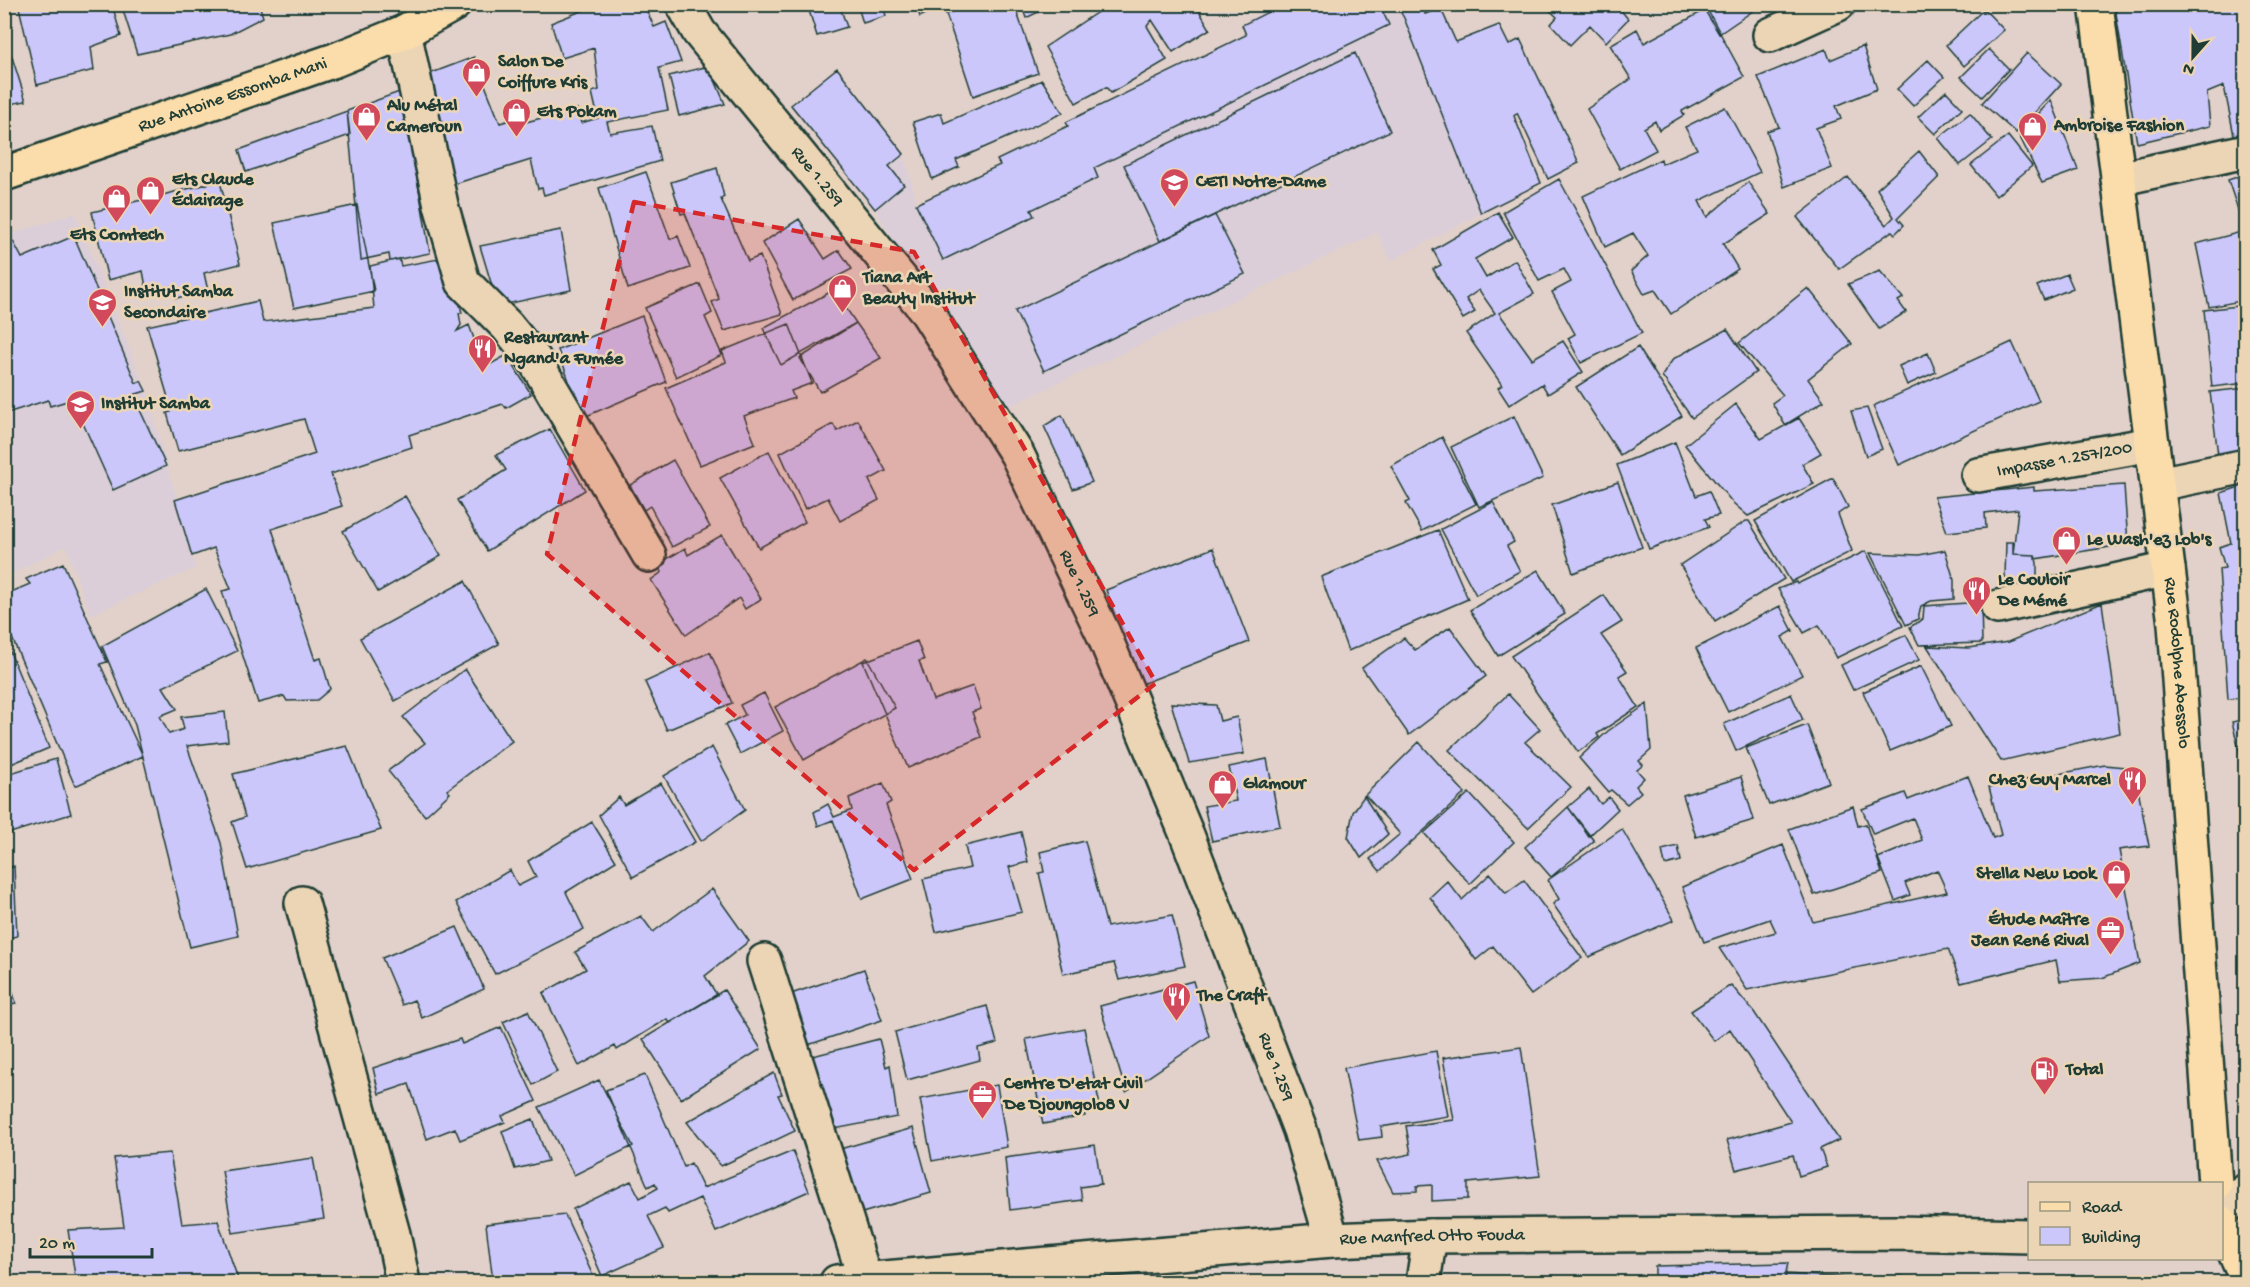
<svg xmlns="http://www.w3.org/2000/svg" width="2250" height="1287" font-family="'Gochi Hand',sans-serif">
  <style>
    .built { fill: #dbced8 }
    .building { fill: #ccc7fa; stroke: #1f3d34; stroke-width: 1.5 }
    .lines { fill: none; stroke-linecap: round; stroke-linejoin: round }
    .minor-casing { stroke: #1f3d34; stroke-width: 38 }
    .major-casing { stroke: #1f3d34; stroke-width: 38 }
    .minor { stroke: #ecd5b5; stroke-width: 33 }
    .major { stroke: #fbddab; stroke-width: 33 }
    .marked { fill: #d62828; fill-opacity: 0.2; stroke: #d62828; stroke-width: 4.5; stroke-dasharray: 12 8; stroke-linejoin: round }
    .labels { text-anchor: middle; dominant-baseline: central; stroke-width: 5; stroke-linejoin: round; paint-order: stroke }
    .poi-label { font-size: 18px; font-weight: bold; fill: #1f3d34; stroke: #ecd5b5; text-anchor: start }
    .street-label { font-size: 18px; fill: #1f3d34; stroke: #ecd5b5 }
  </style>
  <rect width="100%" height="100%" fill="#e2d1ca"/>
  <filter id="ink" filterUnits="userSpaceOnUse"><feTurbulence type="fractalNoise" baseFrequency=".0167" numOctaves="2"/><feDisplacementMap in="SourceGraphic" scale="12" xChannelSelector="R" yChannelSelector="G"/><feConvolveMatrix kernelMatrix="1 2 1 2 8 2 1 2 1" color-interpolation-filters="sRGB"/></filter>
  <g filter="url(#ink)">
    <path class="built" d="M1272 5H1396L1404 18 1481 213 1391 261 1377 233 997 412 875 209 791 105 837 68 904 154 917 204 999 165 997 160 1067 126 1066 122 1246 35 1242 25Z
      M75 213 146 391 196 568 90 615 66 546 5 577V236Z"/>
    <path class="building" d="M4 4H112L121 36 91 47 94 70 37 85 19 7 7 9 4 16Z
      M121 4H259L263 17 230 34 137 54Z
      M582 4H644L654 27 666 22 681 62 659 68 668 110 607 122 610 133 652 126 660 161 544 195 542 188 538 189 531 160 454 184 429 74 474 57 500 123 517 118 518 124 577 109 581 123 598 118 592 92 599 90 594 48 562 58 551 23 584 10Z
      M807 4H839L847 27 817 36Z
      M857 4H883L886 16 863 23Z
      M916 4H944L920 17Z
      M973 4H1014L1038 73 973 96 946 14Z
      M1021 4H1055L1026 18Z
      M1099 4H1195L1210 29 1173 52 1152 20 1147 26 1167 60 1111 93 1106 87 1076 103 1045 47 1102 9Z
      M1284 4H1379L1389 25 1094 168 1098 178 1031 210 1034 216 943 260 916 204 1000 165 997 160 1068 126 1066 122 1246 35 1242 25Z
      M1396 4H1422L1425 14 1441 9 1456 42 1499 25 1509 45 1520 39 1579 163 1548 179 1517 113 1514 116 1541 183 1481 213 1404 18Z
      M1543 4H1616L1628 19 1606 42 1590 25 1570 45 1551 24 1557 17Z
      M1701 4H1763L1719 34Z
      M2128 4H2246V143L2236 145 2224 86 2207 93 2210 126 2137 143 2115 7Z
      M1707 9 1744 77 1682 111 1684 115 1659 130 1655 121 1644 128 1656 150 1620 169 1587 109 1631 79 1610 45 1637 29 1644 43Z
      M1984 9 2004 30 1964 66 1946 45Z
      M4 32 26 101 4 105Z
      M1863 46 1877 89 1836 106 1841 119 1816 128 1832 168 1784 187 1767 131 1779 127 1758 77 1826 49 1830 60Z
      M1989 49 2009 69 1982 97 1961 77Z
      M1355 53 1390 131 1160 241 1124 165Z
      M2027 53 2061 84 2016 133 1982 103Z
      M1928 60 1944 77 1913 106 1897 89Z
      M709 66 725 104 679 116 669 76Z
      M837 68 904 154 889 166 904 185 875 209 791 105Z
      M1042 80 1063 113 956 160 959 167 932 179 913 122 941 113 944 123Z
      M402 91 430 253 390 261 389 254 361 260 347 111Z
      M1946 91 1962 108 1935 134 1918 117Z
      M2051 100 2078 170 2042 183 2019 135Z
      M1725 107 1760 172 1699 201 1707 217 1748 182 1770 214 1723 244 1738 269 1671 314 1655 290 1644 294 1631 271 1648 256 1633 233 1605 247 1583 196 1661 159 1662 164 1697 149 1685 127Z
      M347 111 350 135 246 172 239 150Z
      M1970 113 1992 140 1960 165 1938 138Z
      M2008 136 2032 166 1996 196 1971 165Z
      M1919 151 1939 177 1898 218 1904 225 1895 234 1892 231 1839 269 1797 217 1848 177 1886 225 1894 217 1877 189Z
      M717 168 724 197 721 199 748 261 760 256 782 314 724 331 712 302 719 299 685 213 681 214 671 182Z
      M646 172 670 239 678 236 690 268 628 289 599 188Z
      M2246 174V300L2209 307 2196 244 2245 231 2228 180Z
      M1559 179 1642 333 1581 363 1568 338 1575 334 1552 292 1571 282 1564 269 1539 281 1503 212Z
      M220 181 240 264 204 273 208 291 176 298 173 286 147 292 143 271 108 280 92 212Z
      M357 205 374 291 294 308 274 223Z
      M1498 212 1513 237 1475 259 1486 278 1515 260 1534 294 1499 313 1532 359 1563 341 1583 372 1548 394 1542 384 1509 405 1498 388 1502 385 1466 333 1495 313 1479 290 1466 299 1475 312 1463 319 1433 269 1441 265 1433 250Z
      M1215 215 1245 274 1044 371 1015 311Z
      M799 219 825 259 839 250 852 269 793 300 762 243Z
      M561 230 571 290 498 306 480 246Z
      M74 236 136 383 141 381 146 391 133 395 166 466 113 490 77 410 84 407 81 397 50 406 48 400 4 414V243L13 241 22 258Z
      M449 257 462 313H459L461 325 457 331 469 325 483 363 490 361 491 364 507 355 531 394 506 408 503 404 409 435 412 447 331 474 342 506 272 529 315 660 321 658 330 689 317 700 287 701 284 696 258 703 222 591 231 589 214 548 192 556 175 500 315 454 304 419 178 451 167 413 171 412 167 394 147 326 258 301 263 322 374 308 370 266 399 259 401 266Z
      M1880 271 1903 298 1898 301 1906 312 1879 329 1848 284Z
      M2067 274 2073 288 2044 300 2037 286Z
      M700 284 712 313 705 317 722 355 676 377 645 308Z
      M1808 288 1852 344 1808 379 1824 401 1785 425 1772 403 1783 395 1739 343Z
      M834 290 856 323 781 365 763 328Z
      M2246 305V383L2212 387 2204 310Z
      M642 316 666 382 577 420 563 383 569 381 558 350Z
      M856 323 881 358 820 392 800 358Z
      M789 324 812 383 791 391 794 398 744 416 755 443 700 465 666 388 726 362 722 351Z
      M1727 329 1756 372 1692 418 1662 376 1673 359Z
      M2012 342 2039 401 1899 465 1873 406Z
      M1638 347 1682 416 1620 455 1576 387Z
      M1928 353 1936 372 1907 385 1899 366Z
      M2246 388V459L2219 463 2210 392Z
      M1736 404 1761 439 1799 418 1821 453 1802 464 1814 484 1748 516 1732 502 1685 445Z
      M1867 408 1882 449 1866 456 1851 411Z
      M1062 415 1092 482 1073 489 1044 426Z
      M1514 416 1543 478 1479 507 1451 447Z
      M858 420 886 471 869 480 879 500 840 521 828 498 805 509 780 453 833 424 837 431Z
      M550 429 585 490 487 551 457 500 506 470 496 455Z
      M1442 437 1476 504 1422 531 1406 503 1410 501 1391 466Z
      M1675 442 1696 496 1709 491 1719 515 1705 519 1709 527 1649 549 1617 465Z
      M769 451 805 522 759 548 720 478Z
      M673 460 710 527 672 547 650 506 644 510 630 485Z
      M1833 478 1848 507 1838 514 1852 551 1791 582 1755 521Z
      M1618 482 1642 547 1573 573 1552 505Z
      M2124 485 2128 544 2035 559V555L2013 554 2018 509 1985 513 1986 528 1947 532 1934 497 2034 487V491Z
      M2246 485V697L2228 699 2219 569 2225 568 2219 547 2231 543 2221 493Z
      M405 496 441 556 378 592 343 531Z
      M1493 502 1514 542 1507 546 1520 571 1476 595 1441 529Z
      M1746 521H1749L1784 579 1715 621 1680 565Z
      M1438 530 1468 599 1348 651 1321 577Z
      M722 535 761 599 745 609 739 598 686 635 651 580 662 572 657 565 685 548 688 555Z
      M2006 542H2013V554L2035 555 2037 563V590L2026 591 2005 577Z
      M1213 548 1249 642 1139 685 1106 590Z
      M1945 550 1954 580V599L1931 601 1921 606 1918 619 1906 625 1870 553 1919 555Z
      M1866 551 1903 626 1836 658 1819 625 1804 633 1778 589 1796 582 1797 584Z
      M63 563 107 662 100 664 143 756 75 786 4 619V595L30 584 26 579Z
      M1538 570 1565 614 1498 656 1470 610Z
      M465 581 499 644 395 701 360 638Z
      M206 589 237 651 163 687 177 709 160 716 169 734 184 729 181 717 225 712 228 741 187 746 221 843 238 936 190 947 135 725 102 646Z
      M1604 595 1622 622 1601 635 1627 671 1619 676 1638 707 1597 734 1599 737 1578 752 1511 656Z
      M1981 602 1982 643 1919 645 1910 627 1923 619 1924 606Z
      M2102 603 2120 733 2001 761 1927 646 1969 648 2008 642Z
      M1780 606 1793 631 1782 637 1802 675 1728 712 1696 648Z
      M1450 627 1486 676 1409 735 1362 668 1404 638 1415 650Z
      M1906 635 1919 660 1853 690 1841 665Z
      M4 637 49 748 4 767Z
      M917 641 924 660 919 661 933 700 973 686 981 709 972 712 981 737 908 768 863 662Z
      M710 652 732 703 667 730 645 682Z
      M867 658 895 708 804 760 775 707Z
      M1921 666 1951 726 1890 751 1863 692Z
      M465 669 512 741 447 790 450 793 425 816 388 771 425 743 403 717Z
      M764 693 783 731 740 754 725 725 745 715 740 705Z
      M1508 694 1540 729 1525 742 1571 787 1528 828 1449 750Z
      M1791 694 1803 720 1736 751 1724 724Z
      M1171 703 1216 705 1220 721 1237 717 1244 754 1189 763Z
      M1647 704 1651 750 1639 761 1643 765 1637 770 1644 778 1636 786 1641 792 1627 804 1611 790 1608 792 1579 758 1608 731Z
      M2246 719V777L2232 722Z
      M1807 725 1829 782 1769 805 1746 748Z
      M1419 742 1465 793 1380 871 1370 859 1400 834 1365 795Z
      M347 746 381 830 247 869 232 822 245 817 233 774Z
      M712 747 745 810 701 841 664 776Z
      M56 759 71 814 4 835V775Z
      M1267 759 1280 826 1212 841 1204 806 1236 801 1229 767Z
      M2105 765 2134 768 2149 846 2119 850 2140 963 2102 978 2060 981 2056 960 1961 983 1948 949 1747 990 1719 948 1776 932 1770 919 1704 942 1682 887 1783 845 1813 922 1947 892 1937 870 1905 883 1910 895 1895 901 1878 858 1922 840 1913 818 1873 834 1862 809 1905 793 1908 800 1968 776 1993 838 2001 835 1989 787Z
      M1741 777 1754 820 1696 837 1683 795Z
      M661 783 695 842 633 877 599 815 619 797 624 805Z
      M883 783 891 802 886 805 913 879 862 899 833 820 818 826 814 812 828 804 834 817 852 810 849 798Z
      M1589 789 1601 804 1609 797 1618 809 1589 836 1568 807Z
      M1469 793 1514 842 1470 884 1424 833Z
      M1364 796 1388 834 1361 858 1348 837 1353 812Z
      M1853 806 1858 826 1866 824 1882 873 1814 895 1789 829Z
      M1568 807 1594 841 1551 877 1525 847Z
      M592 822 616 861 566 892 584 929 495 974 456 902 510 870 518 886 536 877 528 861Z
      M1622 829 1674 920 1589 957 1553 904 1559 899 1548 880Z
      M1021 832 1028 862 1009 867 1022 912 936 932 923 879 970 868 965 846Z
      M1085 841 1107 927 1172 915 1185 966 1119 980 1114 963 1063 974 1039 873 1044 872 1040 852Z
      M1678 846 1681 861 1665 865 1662 850Z
      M14 866 17 936 4 939V869Z
      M1490 874 1506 893 1524 880 1582 958 1531 995 1493 946 1476 960 1430 897 1447 881 1462 900Z
      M712 889 749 941 705 976 717 995 670 1023 667 1019 617 1050 615 1046 579 1066 543 993 586 969 575 952 641 916 653 932Z
      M457 927 484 989 422 1018 414 1000 402 1005 382 958Z
      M4 964 16 1003 4 1006Z
      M864 969 882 1020 808 1045 791 994Z
      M1193 981 1209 1036 1126 1092 1100 1006Z
      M1731 985 1754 1012 1839 1140 1820 1149 1827 1167 1799 1176 1793 1155 1736 1170 1727 1140 1791 1122 1730 1029 1714 1041 1691 1011Z
      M724 990 761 1049 681 1099 643 1039Z
      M987 1006 997 1043 978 1048 980 1060 907 1080 895 1032Z
      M528 1011 557 1072 533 1085 503 1022Z
      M501 1027 536 1101 502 1116 505 1122 460 1140 455 1128 427 1139 409 1084 379 1094 373 1068 460 1039 462 1044Z
      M1084 1028 1100 1106 1084 1110 1085 1116 1043 1124 1026 1039Z
      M879 1039 886 1067 890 1065 897 1117 824 1131 805 1058Z
      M1521 1047 1540 1176 1468 1183V1199L1432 1201V1185L1417 1186V1191L1393 1192 1377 1161 1411 1154 1406 1126 1454 1120 1443 1058Z
      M1436 1051 1448 1116 1381 1127 1382 1137 1359 1140 1344 1068Z
      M774 1073 782 1094 778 1095 795 1131 721 1166 687 1122Z
      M645 1075 684 1167 691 1163 703 1188 793 1151 809 1191 716 1232 700 1198 668 1213 665 1208 648 1216 664 1248 602 1276 573 1209 631 1181 640 1198 658 1188 655 1183 648 1187 606 1090Z
      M599 1080 633 1146 574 1175 539 1107Z
      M997 1085 1007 1147 932 1161 920 1099Z
      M533 1119 548 1161 515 1169 502 1131Z
      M913 1128 931 1193 862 1213 840 1149Z
      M1095 1145 1101 1184 1080 1187 1082 1200 1010 1210 1005 1158Z
      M170 1153 182 1224 218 1221 239 1282H76L68 1230 124 1227 114 1158Z
      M313 1158 324 1219 233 1233 222 1171Z
      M565 1215 595 1280 493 1282 486 1224Z
      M1788 1263 1784 1282H1655V1266Z
      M1786 1274 1880 1280V1282H1784Z
      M1899 1276 1956 1282H1880V1280L1898 1281Z"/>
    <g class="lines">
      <defs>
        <g id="minor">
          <path id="s1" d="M683 4 699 32 925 309 1017 454 1103 633 1187 835 1300 1130 1332 1240"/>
          <path d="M404 32 441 205 463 282 507 326 534 359 649 555"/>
          <path d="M1770 35 1838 4"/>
          <path d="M2118 179 2246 151"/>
          <path id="s2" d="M1978 475 2152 444"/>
          <path d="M2158 484 2246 466"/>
          <path d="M1998 607 2168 569"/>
          <path d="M302 903 393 1234 403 1282"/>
          <path d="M764 961 865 1279"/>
          <path d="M2222 1210 2246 1191"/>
          <path id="s3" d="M837 1282 1332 1240 1430 1236 1897 1233 2030 1236"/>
          <path d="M1423 1282 1430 1236"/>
        </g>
        <g id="major">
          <path id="s4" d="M2096 4 2175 624 2215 1184"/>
          <path id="s5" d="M4 174 335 60 404 32 454 4"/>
          <path d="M2222 1223 2246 1278"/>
        </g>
      </defs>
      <use href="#minor" class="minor-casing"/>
      <use href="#major" class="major-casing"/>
      <use href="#minor" class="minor"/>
      <use href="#major" class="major"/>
    </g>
  </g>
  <path class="marked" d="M634 202 914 252 1156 683 914 870 547 554Z"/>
  <defs>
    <symbol id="shop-pin" viewBox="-11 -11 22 30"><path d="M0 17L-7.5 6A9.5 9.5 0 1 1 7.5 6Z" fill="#d1495b" stroke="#ecd5b5"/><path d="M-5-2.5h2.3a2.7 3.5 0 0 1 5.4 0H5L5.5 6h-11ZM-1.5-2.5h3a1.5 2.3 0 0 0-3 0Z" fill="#fff"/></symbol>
    <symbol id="school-pin" viewBox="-11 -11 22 30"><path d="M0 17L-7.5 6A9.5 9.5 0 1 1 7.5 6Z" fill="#d1495b" stroke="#ecd5b5"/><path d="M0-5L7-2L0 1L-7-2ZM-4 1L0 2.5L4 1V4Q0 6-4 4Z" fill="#fff"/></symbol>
    <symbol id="restaurant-pin" viewBox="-11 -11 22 30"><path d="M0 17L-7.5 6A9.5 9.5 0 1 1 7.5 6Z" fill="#d1495b" stroke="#ecd5b5"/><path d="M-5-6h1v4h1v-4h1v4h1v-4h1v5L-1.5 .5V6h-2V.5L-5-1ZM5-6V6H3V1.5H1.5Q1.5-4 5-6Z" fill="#fff"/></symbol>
    <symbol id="university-pin" viewBox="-11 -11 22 30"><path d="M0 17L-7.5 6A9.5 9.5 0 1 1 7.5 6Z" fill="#d1495b" stroke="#ecd5b5"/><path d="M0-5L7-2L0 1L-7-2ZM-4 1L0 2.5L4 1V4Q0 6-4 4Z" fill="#fff"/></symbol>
    <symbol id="office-pin" viewBox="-11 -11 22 30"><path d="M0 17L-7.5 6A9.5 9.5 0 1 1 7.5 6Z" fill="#d1495b" stroke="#ecd5b5"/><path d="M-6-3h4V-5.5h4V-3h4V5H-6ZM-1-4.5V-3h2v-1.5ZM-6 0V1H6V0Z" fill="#fff"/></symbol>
    <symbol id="fuel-pin" viewBox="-11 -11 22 30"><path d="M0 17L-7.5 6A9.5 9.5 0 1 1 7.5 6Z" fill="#d1495b" stroke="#ecd5b5"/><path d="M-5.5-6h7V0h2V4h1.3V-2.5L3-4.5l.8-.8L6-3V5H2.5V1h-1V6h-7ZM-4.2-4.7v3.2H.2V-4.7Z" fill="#fff"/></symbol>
  </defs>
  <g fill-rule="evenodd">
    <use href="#shop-pin" x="460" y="56" width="33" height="45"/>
    <use href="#shop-pin" x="500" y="96" width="33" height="45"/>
    <use href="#shop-pin" x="350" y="100" width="33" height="45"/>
    <use href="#shop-pin" x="2016" y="110" width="33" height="45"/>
    <use href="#school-pin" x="1158" y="166" width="33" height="45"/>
    <use href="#shop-pin" x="134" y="174" width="33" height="45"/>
    <use href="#shop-pin" x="100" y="182" width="33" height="45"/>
    <use href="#shop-pin" x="826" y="272" width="33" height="45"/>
    <use href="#school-pin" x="86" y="286" width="33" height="45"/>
    <use href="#restaurant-pin" x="466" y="332" width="33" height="45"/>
    <use href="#university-pin" x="64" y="388" width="33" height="45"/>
    <use href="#shop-pin" x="2050" y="524" width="33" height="45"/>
    <use href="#restaurant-pin" x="1960" y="574" width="33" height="45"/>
    <use href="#restaurant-pin" x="2116" y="764" width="33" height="45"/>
    <use href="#shop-pin" x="1206" y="768" width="33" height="45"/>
    <use href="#shop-pin" x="2100" y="858" width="33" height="45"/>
    <use href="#office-pin" x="2094" y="914" width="33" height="45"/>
    <use href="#restaurant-pin" x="1160" y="980" width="33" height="45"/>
    <use href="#fuel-pin" x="2028" y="1054" width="33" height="45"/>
    <use href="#office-pin" x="966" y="1078" width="33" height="45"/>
  </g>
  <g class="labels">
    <g class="poi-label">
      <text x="498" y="62">Salon De<tspan x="498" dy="21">Coiffure Kris</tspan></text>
      <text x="387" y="106">Alu Métal<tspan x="387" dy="21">Cameroun</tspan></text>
      <text x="537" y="112">Ets Pokam</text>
      <text x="2054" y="126">Ambroise Fashion</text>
      <text x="172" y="180">Ets Claude<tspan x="172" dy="21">Éclairage</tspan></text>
      <text x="1196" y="182">CETI Notre-Dame</text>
      <text x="117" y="235" text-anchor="middle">Ets Comtech</text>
      <text x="863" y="278">Tiana Art<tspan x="863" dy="21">Beauty Institut</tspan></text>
      <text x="124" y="292">Institut Samba<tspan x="124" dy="21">Secondaire</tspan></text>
      <text x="504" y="338">Restaurant<tspan x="504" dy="21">Ngand'a Fumée</tspan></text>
      <text x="101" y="404">Institut Samba</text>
      <text x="2087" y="540">Le Wash'ez Lob's</text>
      <text x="1998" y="580">Le Couloir<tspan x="1998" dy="21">De Mémé</tspan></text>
      <text x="2111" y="780" text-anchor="end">Chez Guy Marcel</text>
      <text x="1243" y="784">Glamour</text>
      <text x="2096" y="874" text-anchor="end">Stella New Look</text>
      <text x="2089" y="920" text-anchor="end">Étude Maître<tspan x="2089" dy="21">Jean René Rival</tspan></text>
      <text x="1197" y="996">The Craft</text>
      <text x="2066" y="1070">Total</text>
      <text x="1004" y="1084">Centre D'etat Civil<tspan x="1004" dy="21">De Djoungolo8 V</tspan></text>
    </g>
    <g class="street-label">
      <text stroke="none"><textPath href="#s5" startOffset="242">Rue Antoine Essomba Mani</textPath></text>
      <text stroke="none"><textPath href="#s1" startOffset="219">Rue 1.259</textPath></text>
      <text stroke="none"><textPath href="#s2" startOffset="88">Impasse 1.257/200</textPath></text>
      <text stroke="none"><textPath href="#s1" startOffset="705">Rue 1.259</textPath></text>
      <text stroke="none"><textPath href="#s4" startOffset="664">Rue Rodolphe Abessolo</textPath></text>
      <text stroke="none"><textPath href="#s1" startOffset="1227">Rue 1.259</textPath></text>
      <text stroke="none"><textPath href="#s3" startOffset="597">Rue Manfred Otto Fouda</textPath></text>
    </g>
  </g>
  <rect width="2250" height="1287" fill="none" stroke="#ecd5b5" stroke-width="24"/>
  <rect x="12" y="12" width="2226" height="1263" fill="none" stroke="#1f3d34" stroke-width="2" filter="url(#ink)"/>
  <rect x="2028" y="1182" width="195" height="78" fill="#ecd5b5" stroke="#9a9881" stroke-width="1.5"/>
  <rect x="2040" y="1202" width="30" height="9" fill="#fbddab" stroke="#9a9881" stroke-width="1.5"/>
  <text x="2082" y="1212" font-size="18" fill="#1f3d34">Road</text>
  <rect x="2040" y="1227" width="30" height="18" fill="#ccc7fa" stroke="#9a9881" stroke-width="1.5"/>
  <text x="2082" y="1242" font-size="18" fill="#1f3d34">Building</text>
  <g transform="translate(2193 57) rotate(201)" stroke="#ecd5b5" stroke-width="4.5" paint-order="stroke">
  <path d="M0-4.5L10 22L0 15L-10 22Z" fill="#1f3d34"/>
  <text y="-9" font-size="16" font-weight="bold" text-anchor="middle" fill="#1f3d34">N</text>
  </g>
  <path d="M30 1248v9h122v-9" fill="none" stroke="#1f3d34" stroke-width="3"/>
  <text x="39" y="1248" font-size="18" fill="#1f3d34" stroke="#ecd5b5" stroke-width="4.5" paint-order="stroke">20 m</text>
</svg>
